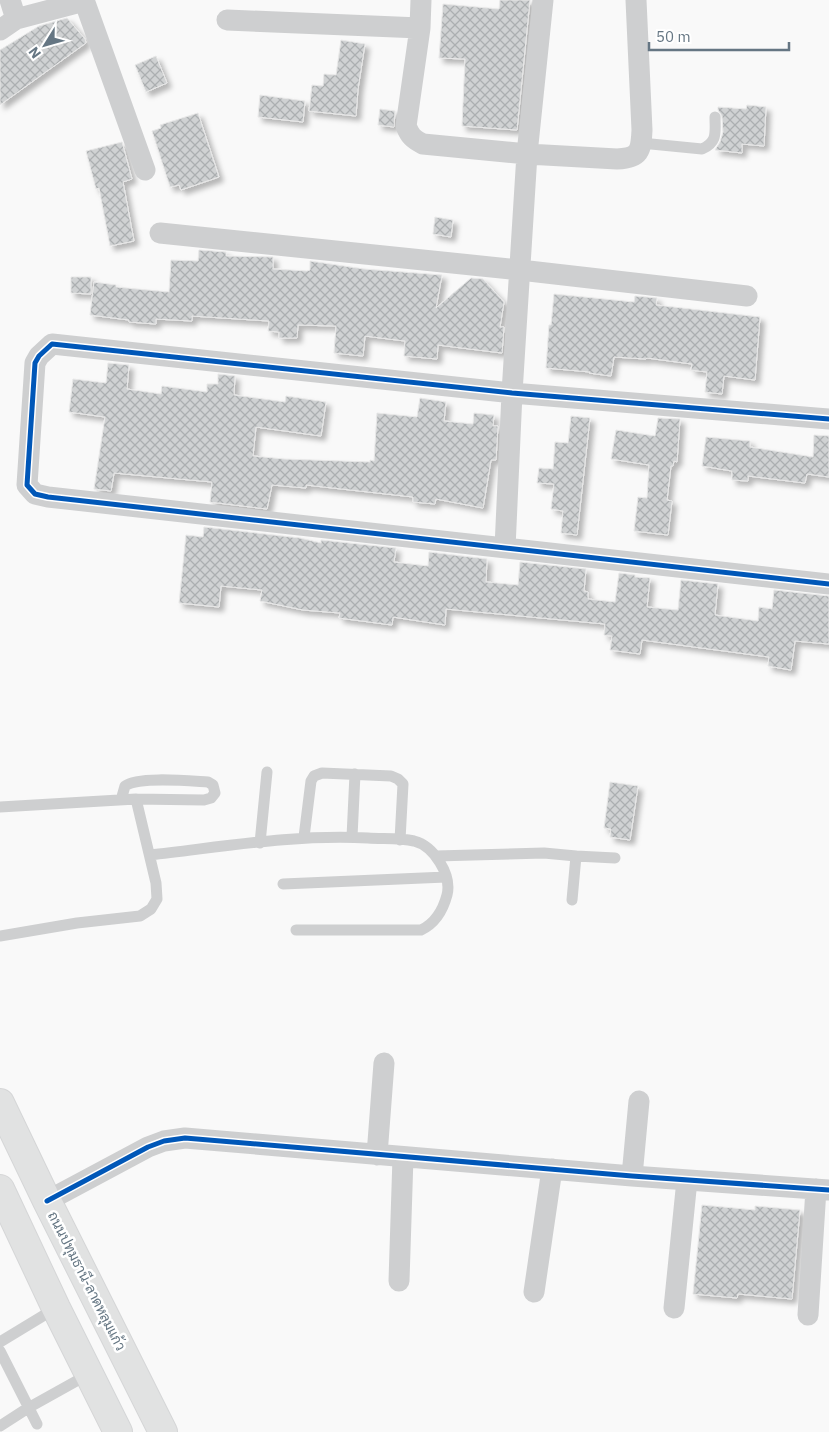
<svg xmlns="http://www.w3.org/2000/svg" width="829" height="1432" font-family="'IBM Plex Sans',Sarabun,sans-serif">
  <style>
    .building { fill: url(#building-cross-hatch); stroke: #e8e8e8; filter: url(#shadow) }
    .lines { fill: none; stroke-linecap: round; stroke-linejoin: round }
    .secondary-casing { stroke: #d5d6d7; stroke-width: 30 }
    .lane { stroke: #cecfd0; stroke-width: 11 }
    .street { stroke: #cecfd0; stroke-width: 21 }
    .secondary { stroke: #e1e2e2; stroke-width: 28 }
    .cycleway-casing { stroke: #fff; stroke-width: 8 }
    .cycleway { stroke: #0057b8; stroke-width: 5 }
    .labels { text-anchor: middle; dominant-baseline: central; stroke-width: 5; stroke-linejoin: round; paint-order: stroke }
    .street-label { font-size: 14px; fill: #657683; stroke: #fff }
  </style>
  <defs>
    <pattern id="building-cross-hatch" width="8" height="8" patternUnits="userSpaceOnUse" patternTransform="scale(1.25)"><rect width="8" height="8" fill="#d0d2d3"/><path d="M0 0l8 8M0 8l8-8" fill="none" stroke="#acafb1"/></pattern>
    <filter id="shadow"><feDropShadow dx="4.5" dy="4.5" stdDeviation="2.5" flood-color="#0004"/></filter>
  </defs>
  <rect width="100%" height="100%" fill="#f9f9f9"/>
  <path class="building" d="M500 0H530L517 130 462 126 465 59 439 58 443 4 499 9Z
    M67 18 85 39 86 43 0 105V50L39 26Z
    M341 40 365 44 358 89 356 116 309 111 312 85 323 86 324 74 336 75Z
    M156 56 167 83 146 92 135 65Z
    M260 95 305 101 303 122 258 117Z
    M747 105 766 107 764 146 742 144V153L715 150 720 142 723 132 722 116 718 110V107L746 109Z
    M380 109 395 111 394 127 378 125Z
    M198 113 219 177 181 190 179 185 170 187 152 131 161 128 160 125Z
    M122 142 132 179 123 182 134 241 110 246 99 188 96 189 86 151Z
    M435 217 453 220 451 237 433 234Z
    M199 250 226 252V256L273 257V269L307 271 310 270V261L364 269 442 275 436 308 471 278 483 279 504 302 500 327H504L502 353 438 345 437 359 404 356 405 341 365 336 363 356 334 353 336 326 298 325 297 338H279V332L268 331 269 321 192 316V321L156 319V324L129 322V320L90 315 94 282 116 285V287L169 292 171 260 198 261Z
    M71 277H91V294L71 293Z
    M554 294 634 302 635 296 657 298 656 305 760 317 755 380 724 376 722 394 705 392 707 372 691 370 692 364 647 358 646 359 614 357 611 376 589 373 590 372 546 368 549 325H551Z
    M108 363 129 365 127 389 161 394 162 386 207 392V384H218V374L235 376 234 395 285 402 286 396 326 402 321 436 256 427 253 456 284 459 370 462V460L374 461 377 413 417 417 420 398 446 402 444 421 473 424 474 413 494 415 493 426H498L496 460H491L483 508 436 499 435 504 413 502V497L306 485V488L272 485 267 509 210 502 212 482 114 473 111 491 94 489 105 417 69 412 73 379 106 383Z
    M571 416 590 418 577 535 561 533 563 511 551 509 554 484 537 483 539 468 553 469 555 442 568 443Z
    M658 418 680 419 677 462 674 461 673 466H671L667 500 672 501 668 535 634 531 638 497 647 498 649 465 611 459 616 430 655 436Z
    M814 435 829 436V477L807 474 805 483 748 476V481L732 480V471L702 466 706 437 750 441V447L813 457Z
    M204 527 300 538 321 543V540L396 548 394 562 428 566 429 552 487 559 486 582 518 585 520 562 586 569 584 591 588 592V599L615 602 619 573 635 575V577L650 578 647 607 678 610 681 580 718 584 715 615 758 621 759 607 772 609 774 590 829 596V644L795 641 791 670 768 666 769 657 642 640 640 654 610 650 612 636 604 635 605 624 446 609 445 625 393 617 392 625 339 618 340 613 303 610 260 601 262 590 221 586 219 607 179 603 186 535 203 537Z
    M610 782 638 786 630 840 610 837 611 829 604 828Z
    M702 1205 755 1210V1206L800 1210 792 1299 738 1294 737 1298 693 1294Z"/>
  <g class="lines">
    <defs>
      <path id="secondary" d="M0 1103 47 1201 163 1432
        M0 1189 56 1308 118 1432"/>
    </defs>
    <use href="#secondary" class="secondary-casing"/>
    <path class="lane" d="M641 143 702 149C718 142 715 132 715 117
      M121 800 125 786C138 776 190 781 208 782L213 785 215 793 211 798 204 800 136 799
      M0 807 136 799 156 883 157 899 151 909 140 916 77 923 0 936
      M304 837 311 781 314 776 322 773 391 776 398 779 403 784 400 840
      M352 837 355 774
      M260 843 267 772
      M150 855C222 847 295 834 368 838 383 839 400 838 414 841 434 846 452 875 447 895 443 910 436 923 421 930H296
      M436 856 544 853 576 856 572 900
      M576 856 615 858
      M283 884 446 877
      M0 1342 56 1308
      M0 1351 37 1424
      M0 1426 28 1408 89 1374"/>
    <path class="street" d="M84 0 145 170
      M421 0 420 28 406 126C410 136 413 139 423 144L527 154 617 159C640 158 641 151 642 130L636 0
      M16 19 84 1
      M227 20 420 28
      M0 30 16 19 10 0
      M160 233 520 270 747 296
      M829 419 512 393 52 344 39 356 35 363 27 485 35 494 48 497 829 584
      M505 548 512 393 527 154 543 0
      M377 1155 384 1063
      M632 1176 639 1101
      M47 1201 148 1147 164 1141 185 1138 632 1176 829 1190
      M399 1281 403 1157
      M534 1292 552 1169
      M674 1308 687 1180
      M808 1315 816 1189"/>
    <use href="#secondary" class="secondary"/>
    <defs>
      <path id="cycleway" d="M829 419 512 393 52 344 39 356 35 363 27 485 35 494 48 497 829 584
        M47 1201 148 1147 164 1141 185 1138 632 1176 829 1190"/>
    </defs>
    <use href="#cycleway" class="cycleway-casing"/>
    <use href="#cycleway" class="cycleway"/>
  </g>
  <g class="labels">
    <g class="street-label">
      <text transform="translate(87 1281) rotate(63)">ถนนปทุมธานี-ลาดหลุมแก้ว</text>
    </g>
  </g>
  <g transform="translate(45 45) rotate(233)" stroke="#ffffff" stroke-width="4" paint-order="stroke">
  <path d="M0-4L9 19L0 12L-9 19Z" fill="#657683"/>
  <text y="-8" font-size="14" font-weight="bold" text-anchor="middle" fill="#657683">N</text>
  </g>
  <path d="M649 42v8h140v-8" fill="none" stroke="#657683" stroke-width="2.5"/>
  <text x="656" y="42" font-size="15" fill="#657683" stroke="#ffffff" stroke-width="4" paint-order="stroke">50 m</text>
</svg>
